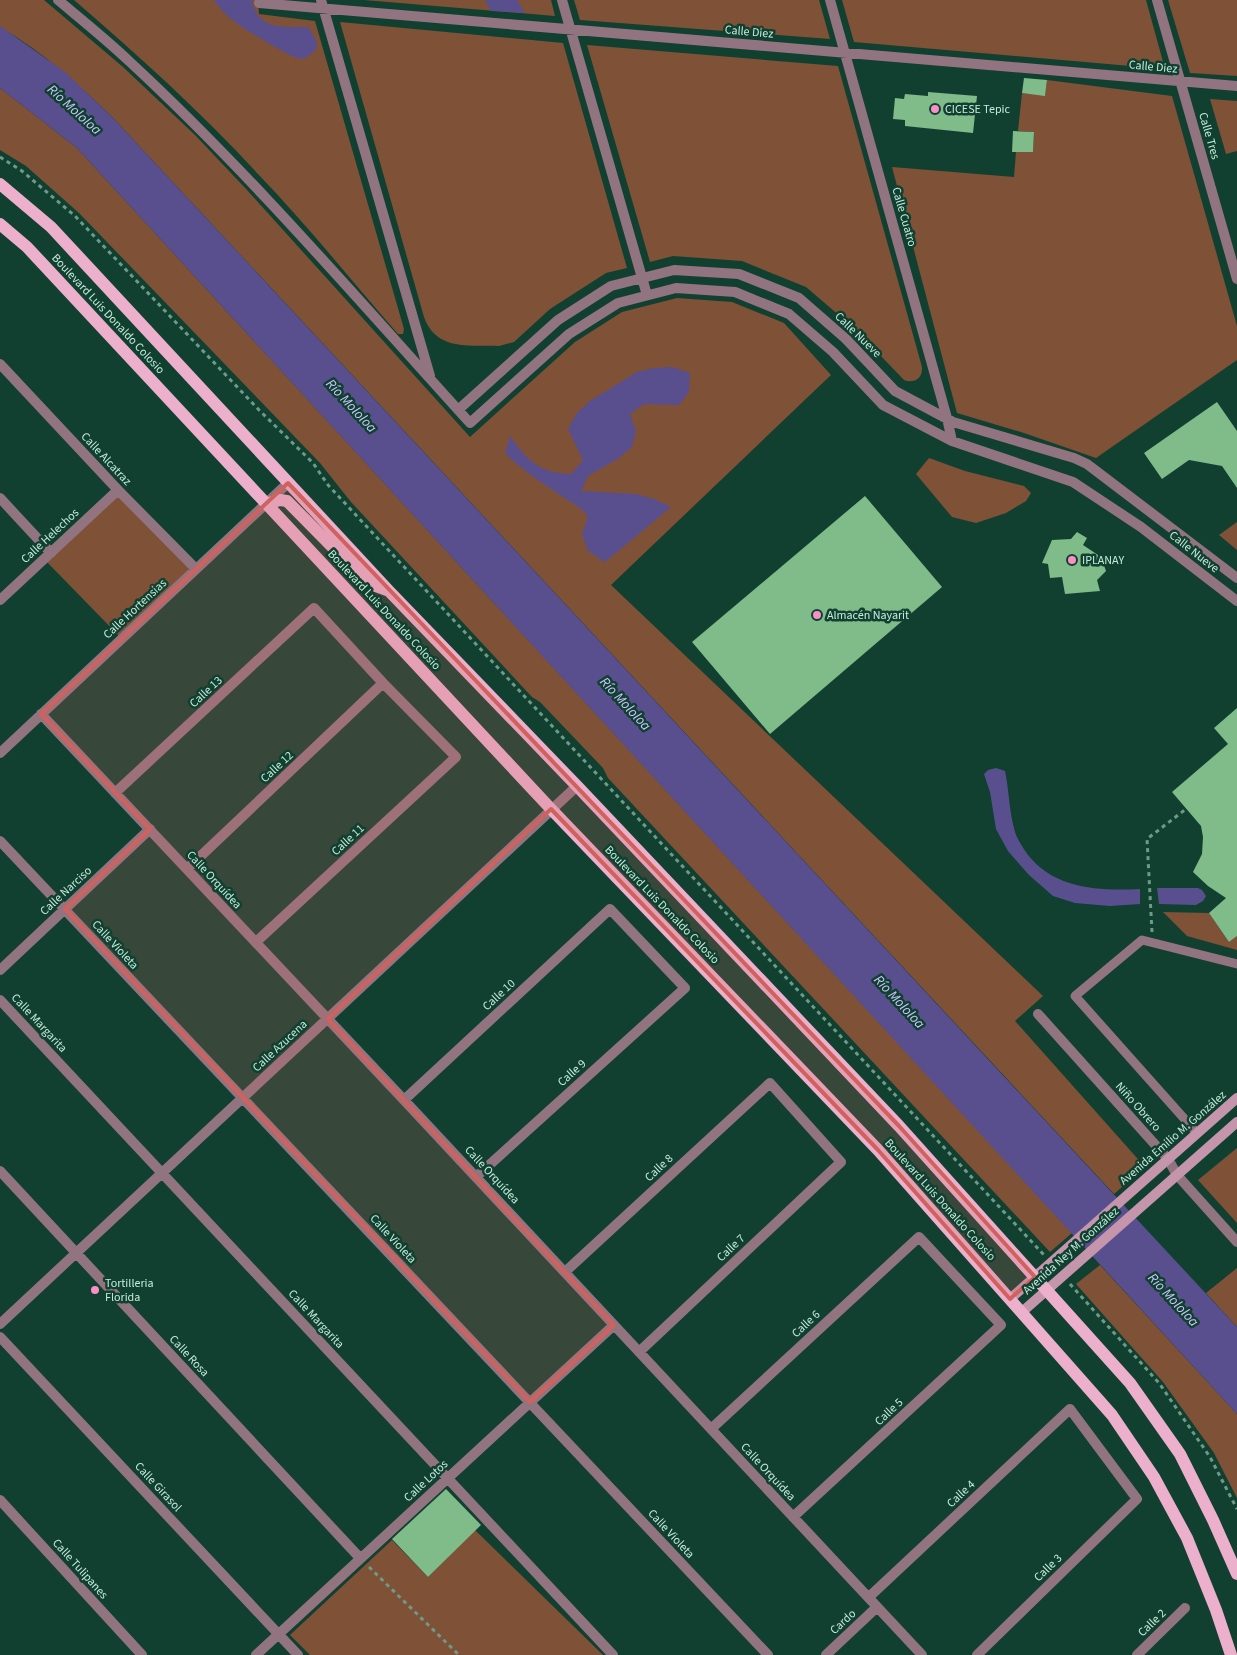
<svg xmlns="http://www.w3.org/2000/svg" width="1237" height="1655" font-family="'Source Sans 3',sans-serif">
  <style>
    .green { fill: #7f5137 }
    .water { fill: #594f8f }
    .building { fill: #80bb8a }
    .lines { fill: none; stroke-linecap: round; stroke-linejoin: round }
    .path { stroke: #6f9a8a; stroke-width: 3; stroke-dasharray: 4 4; stroke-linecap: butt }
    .service { stroke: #927481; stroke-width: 9 }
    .minor { stroke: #927481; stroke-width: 10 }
    .secondary { stroke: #c595ac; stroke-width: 10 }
    .primary { stroke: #ecafcc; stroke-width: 12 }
    .marked { fill: #d0625e; fill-opacity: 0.2; stroke: #d0625e; stroke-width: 4; stroke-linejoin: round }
    .poi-dot { fill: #fa8fc6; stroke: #114031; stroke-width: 2 }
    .labels { text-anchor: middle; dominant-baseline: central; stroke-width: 5; stroke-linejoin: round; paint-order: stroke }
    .street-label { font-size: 12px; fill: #c3ebdb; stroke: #114031 }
    .poi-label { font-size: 12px; fill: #c3ebdb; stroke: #114031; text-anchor: start }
    .water-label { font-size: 14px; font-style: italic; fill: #cbc5fe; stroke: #114031 }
  </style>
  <rect width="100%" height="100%" fill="#114031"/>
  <path class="green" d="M0 0H44L123 67 195 135 247 190 470 437 575 342 622 312 677 298 732 302 784 323 831 375 611 585 1043 996 1015 1021 1145 1167 1114 1194 113 118C78 84 43 52 0 27Z
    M74 0H258L259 14 315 21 404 329 403 334H398C351 280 307 225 258 174 201 112 138 55 74 0Z
    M364 0H551L555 16Z
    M574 0H819L830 39 580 20Z
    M842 0H1146L1165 69 854 42Z
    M1168 0H1237V76L1190 73Z
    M340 22 563 43 627 268 606 273 550 309 514 342 499 346C469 345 436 351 424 317Z
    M587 45 838 66 922 367C923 378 914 384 904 380L855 329 806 287 742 261 673 256 650 262Z
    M1047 80 1172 96 1237 326V360L1096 458 1024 433 957 413 892 167 1014 177 1016 152H1033L1034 132 1018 131 1022 93 1045 95Z
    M0 88 77 148 1072 1233 1050 1252 608 778 603 768 540 702 532 697 351 502 320 463 79 213 26 166 0 150Z
    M1210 99 1237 101V151L1226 154Z
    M929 458 965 471 1024 486 1031 493 1026 501 1006 513 976 523 952 517 916 474Z
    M118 490 196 569 122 639 44 559Z
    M1237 522V550L1219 535Z
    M1163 912 1209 913 1229 942 1237 936V950L1187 936Z
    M1237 1148V1223L1198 1180Z
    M1100 1265 1237 1414V1498L1214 1453 1163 1382 1076 1284Z
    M1237 1268V1327L1206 1293Z
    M475 1530 603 1655H310L290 1635 392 1540 428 1577Z"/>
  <path class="water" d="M214 0H252C257 30 283 27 308 27L317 42 316 50 304 59C292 58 285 52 275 47 253 33 229 23 214 0Z
    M485 0H517L525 13 491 11Z
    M0 26 65 72 113 118 1237 1327V1414L77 148 0 88Z
    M672 367 690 373 689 392 679 405 644 404 630 414 636 431 632 447 619 458 588 476 581 491 636 494 654 499 671 507 605 562 588 551 582 534 588 516C578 505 572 503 560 495 541 482 521 469 505 453L510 436C528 461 539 473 571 474L583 460 568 429 577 413 590 401 637 372 654 368Z
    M996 768 1005 771C1009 790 1009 809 1014 828 1016 838 1022 846 1028 855 1055 889 1099 891 1140 889V904L1110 906 1075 903 1053 896 1029 875 1008 851 996 829 990 792 984 774 988 770Z
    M1157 888H1198L1202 890 1206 896 1203 901 1196 905 1159 904Z"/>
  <path class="building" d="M1024 78 1047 80 1045 96 1022 93Z
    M928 92 977 96 973 133 905 126V120L893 119 895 98 904 99 905 94 928 96Z
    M1013 131 1034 132 1033 152H1012Z
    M1217 402 1237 431V488L1222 466 1189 460 1162 479 1144 453Z
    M865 496 942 587 770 734 692 642Z
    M1077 532 1087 538 1083 545 1101 557 1106 571 1097 580 1100 591 1065 594 1062 577 1050 578 1048 564 1042 563 1052 540 1071 539Z
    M1237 708V936L1229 942 1209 913 1226 898 1208 886 1193 872 1202 854 1203 837 1201 826 1172 792 1228 744 1214 728Z
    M446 1489 481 1525 428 1577 392 1539Z"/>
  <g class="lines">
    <path class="path" d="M0 157 22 171 75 216 259 410 313 463 328 485 1044 1255
      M1152 932 1147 839 1186 809
      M1070 1284 1159 1383 1210 1457 1237 1509
      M369 1567 459 1655"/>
    <path class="service" d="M1197 1133 1075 996 1142 940 1237 964"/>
    <path class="minor" d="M58 0C82 20 107 40 130 62 251 174 359 301 470 423L569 334 618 303 676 288 735 292 789 314 833 352 883 405 952 441 1073 482 1141 527 1237 601
      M321 0 430 376
      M562 0 647 295
      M830 0 947 418 952 441
      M1157 0 1237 279
      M259 3 1237 86
      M0 364 118 490 196 569
      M458 410 558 320 611 286 674 270 739 274 799 298 846 339 895 391 953 422 1074 458 1087 464 1237 578
      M0 498 51 553
      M0 600 118 490
      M41 714 404 1100 922 1655
      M0 753 288 483
      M115 793 314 608 383 683 456 757 256 942
      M0 841 768 1655
      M187 869 383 683
      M0 970 150 829
      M0 1000 613 1655
      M1038 1014 1168 1159 1177 1175 1237 1242
      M404 1100 610 909 685 988 476 1177
      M0 1171 360 1558
      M565 1272 770 1083 841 1162 639 1352
      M0 1324 577 786
      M0 1337 298 1655
      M711 1429 919 1237 1001 1325 793 1517
      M0 1500 142 1655
      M869 1597 1070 1409 1137 1499 977 1655
      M256 1655 614 1325
      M826 1655 877 1607
      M1137 1655 1185 1608"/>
    <path class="secondary" d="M1010 1299 1237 1098
      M1022 1312 1237 1122"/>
    <path class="primary" d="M0 184 51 227 389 591 577 786 899 1126 1130 1383 1180 1454 1213 1520 1237 1574
      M0 224 27 247 551 809 878 1150 1112 1415 1154 1477 1187 1538 1216 1610 1231 1655
      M266 504 280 500 287 501 365 580 368 583 387 590"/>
  </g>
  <path class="marked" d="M288 483 899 1126 1035 1277 1010 1299 878 1150 551 809 328 1019 614 1325 530 1402 65 909 150 829 41 714Z"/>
  <g class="poi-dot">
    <circle cx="935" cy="109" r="5"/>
    <circle cx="1072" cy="560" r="5"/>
    <circle cx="817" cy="615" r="5"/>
    <circle cx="95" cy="1290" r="5"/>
  </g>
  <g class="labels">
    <g class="street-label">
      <text transform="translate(749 32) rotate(5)">Calle Diez</text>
      <text transform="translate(1153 67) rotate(5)">Calle Diez</text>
      <text transform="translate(1209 136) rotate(74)">Calle Tres</text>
      <text transform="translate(904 217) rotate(74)">Calle Cuatro</text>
      <text transform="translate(108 314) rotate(47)">Boulevard Luis Donaldo Colosio</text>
      <text transform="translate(858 335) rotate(44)">Calle Nueve</text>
      <text transform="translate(106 459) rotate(47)">Calle Alcatraz</text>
      <text transform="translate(50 536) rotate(-43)">Calle Helechos</text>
      <text transform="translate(1194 552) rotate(38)">Calle Nueve</text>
      <text transform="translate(135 609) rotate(-43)">Calle Hortensias</text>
      <text transform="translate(384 610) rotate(47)">Boulevard Luis Donaldo Colosio</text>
      <text transform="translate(206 692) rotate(-43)">Calle 13</text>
      <text transform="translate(277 767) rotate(-43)">Calle 12</text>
      <text transform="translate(348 840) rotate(-43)">Calle 11</text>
      <text transform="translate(214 880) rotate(47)">Calle Orquídea</text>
      <text transform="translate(66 891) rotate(-43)">Calle Narciso</text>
      <text transform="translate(662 905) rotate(46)">Boulevard Luis Donaldo Colosio</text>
      <text transform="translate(115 945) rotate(47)">Calle Violeta</text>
      <text transform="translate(499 995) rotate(-43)">Calle 10</text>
      <text transform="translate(39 1023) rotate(47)">Calle Margarita</text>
      <text transform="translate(280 1046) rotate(-43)">Calle Azucena</text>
      <text transform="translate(572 1073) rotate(-42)">Calle 9</text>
      <text transform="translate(1138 1107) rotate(48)">Niño Obrero</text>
      <text transform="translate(1173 1138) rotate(-41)">Avenida Emilio M. González</text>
      <text transform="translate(659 1168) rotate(-43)">Calle 8</text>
      <text transform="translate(492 1175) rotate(47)">Calle Orquídea</text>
      <text transform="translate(940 1200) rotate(48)">Boulevard Luis Donaldo Colosio</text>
      <text transform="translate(393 1239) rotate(47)">Calle Violeta</text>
      <text transform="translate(731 1248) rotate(-43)">Calle 7</text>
      <text transform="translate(1071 1251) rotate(-42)">Avenida Ney M. González</text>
      <text transform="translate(316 1319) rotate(47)">Calle Margarita</text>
      <text transform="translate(806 1324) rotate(-43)">Calle 6</text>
      <text transform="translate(189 1356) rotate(47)">Calle Rosa</text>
      <text transform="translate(889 1412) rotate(-43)">Calle 5</text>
      <text transform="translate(768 1472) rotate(47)">Calle Orquídea</text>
      <text transform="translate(426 1481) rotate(-43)">Calle Lotos</text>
      <text transform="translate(158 1487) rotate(47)">Calle Girasol</text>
      <text transform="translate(961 1494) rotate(-43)">Calle 4</text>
      <text transform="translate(671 1534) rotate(47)">Calle Violeta</text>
      <text transform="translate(1048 1568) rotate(-44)">Calle 3</text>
      <text transform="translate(80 1569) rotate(48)">Calle Tulipanes</text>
      <text transform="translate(843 1622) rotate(-43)">Cardo</text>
      <text transform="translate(1152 1623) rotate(-44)">Calle 2</text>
    </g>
    <g class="poi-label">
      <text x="945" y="109">CICESE Tepic</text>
      <text x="1082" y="560">IPLANAY</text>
      <text x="827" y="615">Almacén Nayarit</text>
      <text x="105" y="1283">Tortilleria<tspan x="105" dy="14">Florida</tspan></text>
    </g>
    <g class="water-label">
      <text transform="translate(74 110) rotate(42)">Río Mololoa</text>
      <text transform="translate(351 406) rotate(47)">Río Mololoa</text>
      <text transform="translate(625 704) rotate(47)">Río Mololoa</text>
      <text transform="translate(899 1002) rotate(47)">Río Mololoa</text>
      <text transform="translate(1173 1300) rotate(47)">Río Mololoa</text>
    </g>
  </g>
</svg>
